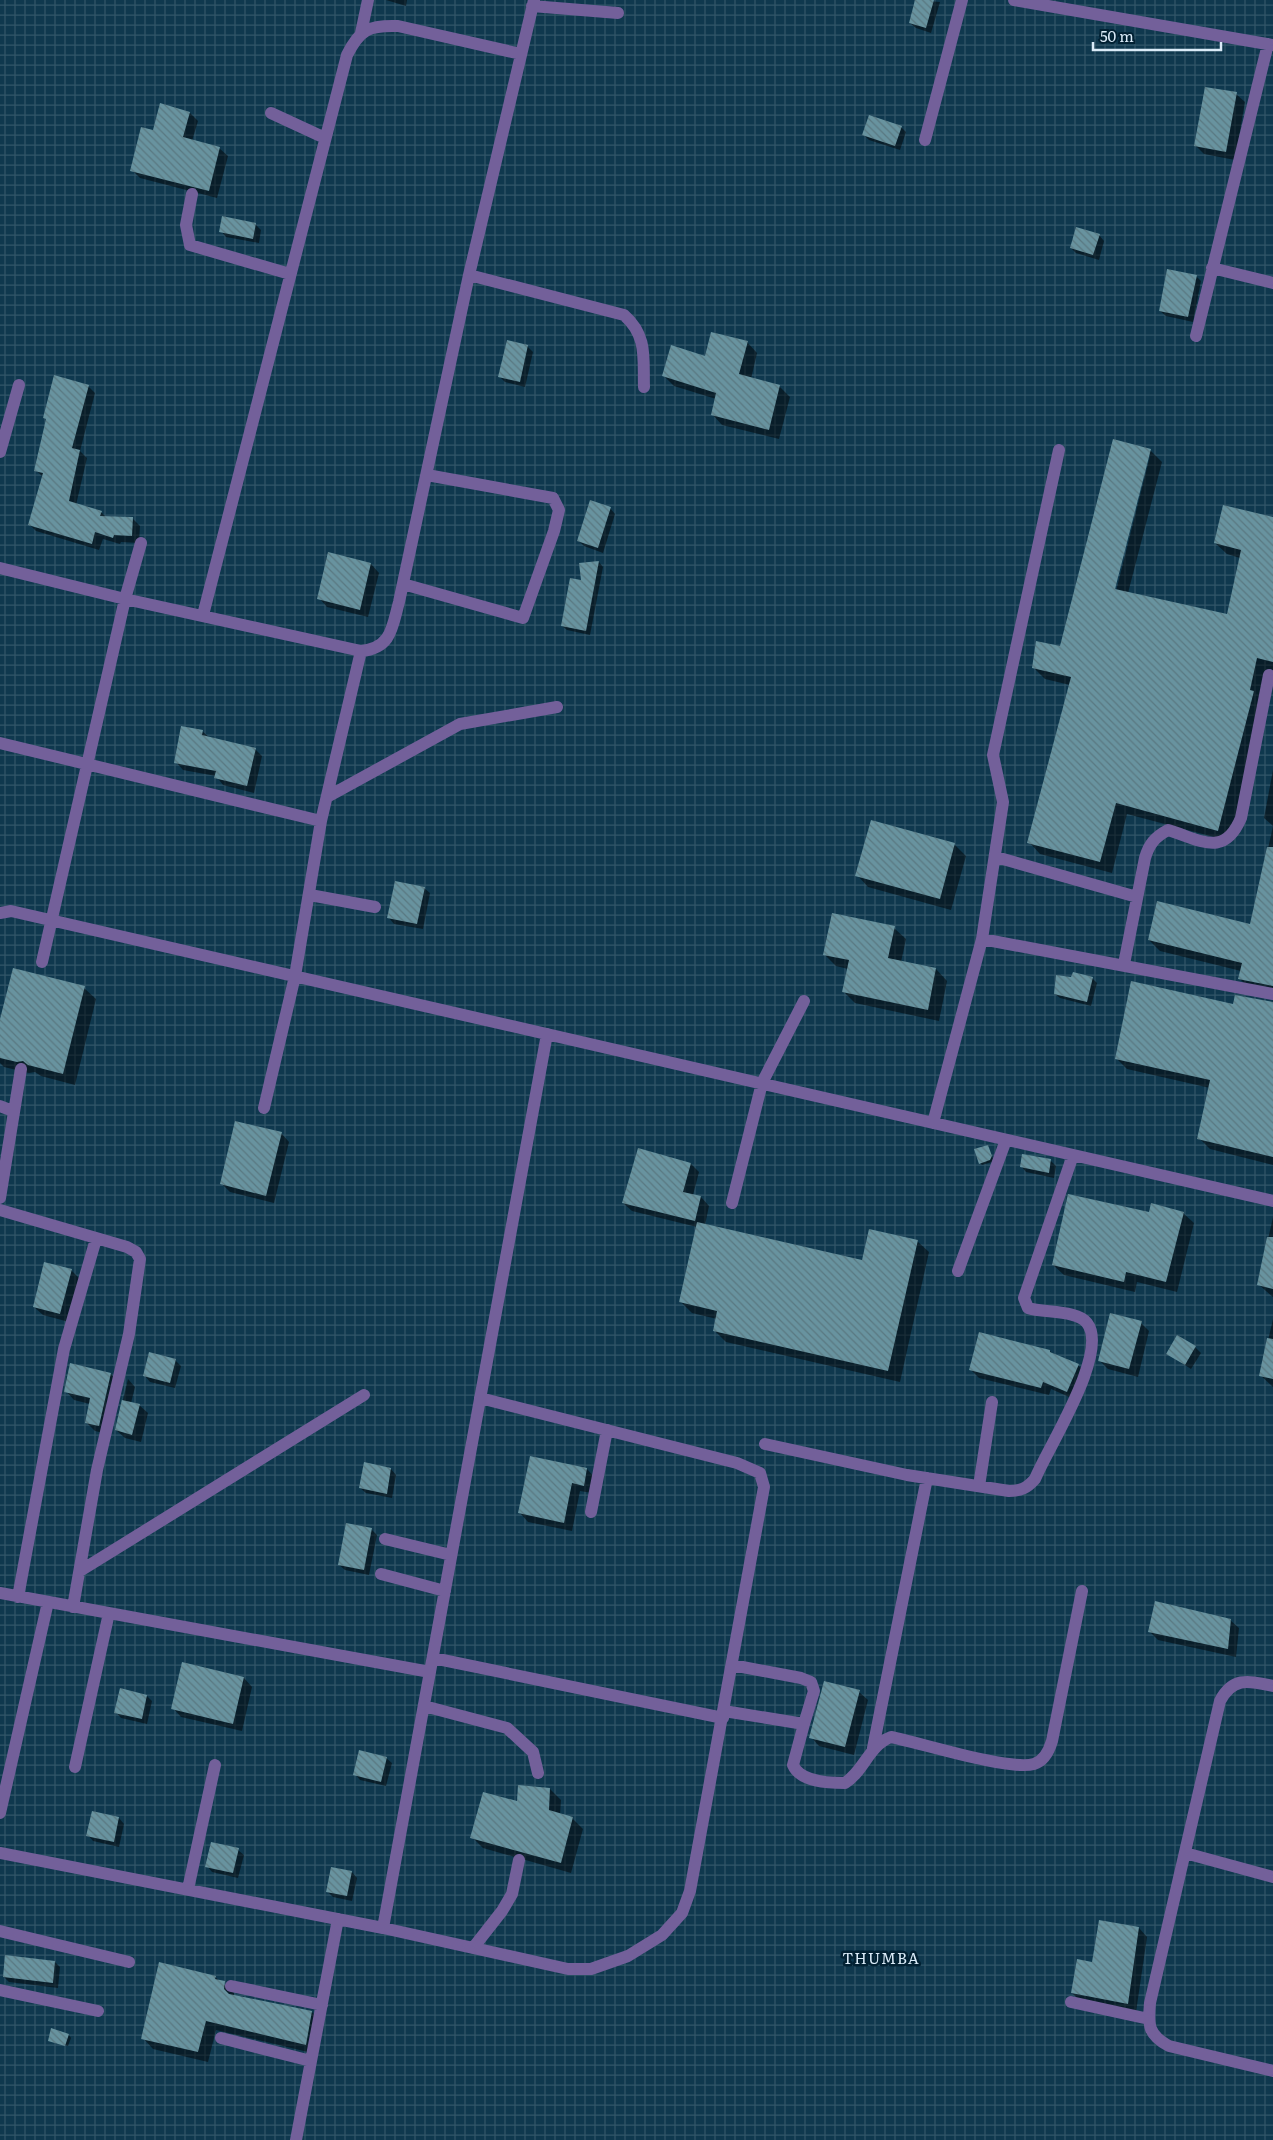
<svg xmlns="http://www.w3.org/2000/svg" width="1273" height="2140" font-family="Literata,serif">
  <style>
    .industrial { fill: url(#industrial-grid) }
    .shadow { fill: #0007; fill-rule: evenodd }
    .building { fill: url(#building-back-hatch) }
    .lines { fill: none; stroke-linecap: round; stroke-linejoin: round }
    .minor { stroke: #73609a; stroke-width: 12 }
    .labels { text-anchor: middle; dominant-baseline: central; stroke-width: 5; stroke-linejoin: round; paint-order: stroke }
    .quarter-label { font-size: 15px; letter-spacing: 1px; fill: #daebf8; stroke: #022133 }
  </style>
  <defs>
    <pattern id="industrial-grid" width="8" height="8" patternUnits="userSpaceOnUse" patternTransform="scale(1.25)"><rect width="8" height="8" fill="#0f384e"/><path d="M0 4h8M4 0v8" fill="none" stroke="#315568"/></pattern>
    <pattern id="building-back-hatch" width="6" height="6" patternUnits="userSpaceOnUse" patternTransform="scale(1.25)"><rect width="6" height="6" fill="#68939f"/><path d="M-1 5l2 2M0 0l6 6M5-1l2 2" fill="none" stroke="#5a7881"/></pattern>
  </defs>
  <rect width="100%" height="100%" fill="#0b2b3e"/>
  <path class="industrial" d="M0 0H1273V2140H0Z"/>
  <path class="shadow" d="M386 0H407L406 6Z
    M917 0 940 2 931 33 916 28 910 23Z
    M1236 94 1245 102 1235 160 1204 154 1196 146Z
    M190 113 198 121 192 141 219 148 228 156 217 198 140 178 132 170 154 131Z
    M901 127 906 132 900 150 869 140 863 134Z
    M256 225 261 230 259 243 226 237 221 231Z
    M1099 235 1104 241 1099 260 1076 253 1071 248Z
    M1196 276 1201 281 1193 322 1166 316 1160 311Z
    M747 342 757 353 751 379 779 386 790 397 779 439 722 425 712 414 716 399 674 386 663 375Z
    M527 346 533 352 525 387 505 382 500 377Z
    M88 386 95 393 80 451 87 458 76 505 101 512 106 517 132 518 140 526 139 543 121 542 120 544 103 539 99 550 36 531 29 524 43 477 36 470 47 421 44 417Z
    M1150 450 1162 462 1128 593 1228 615 1240 558 1227 554 1215 543 1273 518V670L1268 669 1262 700 1265 704 1229 841 1127 814 1112 873 1040 854 1029 842 1070 685 1045 679 1034 668 1061 647ZM1148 456H1150L1115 595H1112Z
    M610 508 615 514 603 553 584 546 579 541Z
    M329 554 371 564 379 573 368 617 327 607 319 598Z
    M599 562 603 567 590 635 567 630 562 626 582 581Z
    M202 731 210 738 255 749 262 756 254 793 223 785 216 776 183 770 176 762Z
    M1273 770V994L1251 990 1240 979 1241 971 1160 951 1149 940 1251 926 1273 826 1264 818Z
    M955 845 966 856 951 910 868 887 857 875Z
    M424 888 430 893 423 929 394 924 389 918Z
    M894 928 906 939 901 962 936 969 947 981 939 1021 855 1003 844 992 848 969 836 966 824 954Z
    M1072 978H1092L1097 983 1091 1006 1060 998 1055 994Z
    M84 988 96 999 75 1085 41 1076 35 1072 29 1073 4 1067 0 1063V1025Z
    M1273 1003V1165L1210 1149 1199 1138 1210 1088 1127 1069 1116 1058 1234 1005Z
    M281 1133 289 1142 274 1203 230 1192 221 1183Z
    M988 1146 993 1159 992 1162 982 1165 980 1163Z
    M1051 1161 1056 1166 1054 1178 1026 1172 1021 1166Z
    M691 1164 699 1172 693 1195 701 1197 709 1206 705 1225 863 1262 917 1241 929 1252 900 1382 726 1342 714 1330 717 1319 692 1313 681 1302 697 1227 632 1211 623 1203Z
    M1183 1213 1194 1223 1177 1292 1137 1282 1135 1292 1064 1275 1053 1265 1149 1214Z
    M1273 1217V1297L1258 1284Z
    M71 1270 80 1279 69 1322 43 1315 34 1307Z
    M1273 1319V1387L1260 1375Z
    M1141 1323 1149 1331 1138 1377 1108 1369 1099 1360Z
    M1195 1347 1201 1353 1191 1369 1168 1354Z
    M1050 1351 1054 1355 1078 1365 1086 1374 1076 1400 1051 1389 1049 1395 979 1378 971 1370Z
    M175 1360 181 1366 175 1388 150 1382 145 1376Z
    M71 1365 111 1374 119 1383 107 1434 95 1431 86 1422 90 1404 74 1400 66 1391Z
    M128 1379 135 1387 131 1403 139 1405 148 1413 141 1442 125 1438 116 1430Z
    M391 1469 396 1475 392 1498 366 1493 360 1488Z
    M587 1469 595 1478 592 1493 580 1491 572 1531 528 1522 520 1513Z
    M371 1529 377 1535 369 1575 345 1570 339 1565Z
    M1230 1620 1239 1628 1236 1657 1158 1640 1150 1632Z
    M183 1664 244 1678 252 1687 242 1731 181 1717 173 1708Z
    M859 1692 868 1700 854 1755 819 1746 811 1737Z
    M147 1696 152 1701 147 1724 121 1718 116 1712Z
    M386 1758 392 1763 386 1786 360 1780 355 1774Z
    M550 1789 561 1800 560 1815 572 1818 583 1829 571 1873 483 1848 472 1837 518 1803Z
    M93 1812 119 1818 124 1824 119 1847 93 1841 88 1835Z
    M238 1850 244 1855 238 1878 212 1872 207 1866Z
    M352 1872 357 1878 352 1901 333 1897 327 1891Z
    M1139 1928 1147 1937 1136 2012 1080 2001 1072 1993 1093 1963Z
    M55 1962 60 1967 58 1988 9 1982 4 1977Z
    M215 1977 234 1993V1996L312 2012 322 2023 316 2054 216 2030 208 2062 153 2049 143 2038Z
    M69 2035 71 2038 68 2046 50 2040Z"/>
  <path class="building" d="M915 0H934L926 28 909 23Z
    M1205 87 1237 92 1226 152 1194 146Z
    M160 103 190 112 183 137 220 147 209 191 130 171 141 127 153 130Z
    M869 115 902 126 895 146 862 135Z
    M222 216 256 223 253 239 219 232Z
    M1076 227 1100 234 1093 255 1070 248Z
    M1167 269 1197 275 1188 317 1159 311Z
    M711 332 748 341 739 374 780 385 769 430 711 415 716 393 662 376 671 345 705 356Z
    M507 340 528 345 520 382 498 377Z
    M54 375 89 385 72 448 80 450 69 501 102 511 100 516 133 517 132 536 114 535 113 538 95 532 92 544 28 525 43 473 34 471 46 419 43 418Z
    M1113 439 1151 449 1115 589 1227 614 1241 550 1214 543 1223 505 1273 517V662L1257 658 1250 690 1254 691 1218 831 1116 803 1100 862 1027 843 1071 677 1032 668 1036 641 1060 646Z
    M590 500 611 507 598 548 577 541Z
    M328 552 371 563 360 610 317 599Z
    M599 561 586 631 561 626 570 578 581 580 579 563Z
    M181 726 203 730 202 735 256 748 247 786 214 778 216 771 174 763Z
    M871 820 955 843 940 899 855 876Z
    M1267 847H1273V986L1238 979 1242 963 1148 940 1157 901 1250 924Z
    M395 881 425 887 417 924 387 918Z
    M832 913 895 926 888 958 936 968 928 1010 842 992 849 960 823 955Z
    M13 968 85 986 63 1074 28 1065 23 1061 17 1062 0 1058V1019Z
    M1073 972 1093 977 1087 1002 1054 994 1056 975 1071 977Z
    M1131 981 1233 1004 1235 995 1273 1002V1157L1197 1139 1210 1080 1115 1059Z
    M235 1121 282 1132 266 1196 220 1184Z
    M988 1145 992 1156 990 1160 979 1164 974 1149Z
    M638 1148 691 1163 683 1192 701 1196 695 1221 622 1203Z
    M1022 1154 1051 1159 1049 1173 1020 1167Z
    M1068 1194 1149 1212 1151 1203 1184 1212 1166 1282 1126 1272 1124 1282 1052 1265Z
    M697 1222 862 1260 869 1229 918 1240 888 1371 713 1331 717 1311 679 1302Z
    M1267 1237H1273V1289L1257 1285Z
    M44 1262 72 1269 60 1314 33 1307Z
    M1110 1313 1142 1321 1129 1369 1098 1361Z
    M979 1332 1050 1350V1352L1079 1364 1067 1392 1043 1382 1041 1388 969 1370Z
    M1177 1335 1196 1346 1185 1365 1166 1354Z
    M1267 1338 1273 1339V1379L1259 1376Z
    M149 1352 176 1359 170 1383 143 1376Z
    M70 1363 111 1373 99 1426 85 1423 90 1398 64 1392Z
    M127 1377 122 1400 140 1404 132 1435 115 1430Z
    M530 1456 587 1468 584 1486 572 1483 564 1523 518 1513Z
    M364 1462 391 1468 387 1494 359 1488Z
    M346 1523 372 1528 364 1570 338 1565Z
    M1155 1601 1231 1619 1228 1649 1148 1632Z
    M182 1662 244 1677 233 1724 171 1709Z
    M824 1681 860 1690 845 1747 809 1738Z
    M120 1688 147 1695 142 1719 114 1713Z
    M359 1750 387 1757 381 1782 353 1775Z
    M518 1785 550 1788 549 1810 573 1817 561 1863 470 1838 483 1792 517 1801Z
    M92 1811 119 1817 114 1842 86 1836Z
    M211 1842 239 1848 233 1873 205 1867Z
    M331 1867 352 1871 347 1896 326 1892Z
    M1099 1920 1139 1927 1128 2004 1071 1993 1077 1959 1092 1962Z
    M5 1955 55 1961 53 1983 3 1977Z
    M159 1962 216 1976 215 1979 225 1981 224 1989 229 1994 312 2011 306 2045 206 2021 198 2052 141 2039Z
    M51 2028 69 2034 65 2046 48 2041Z"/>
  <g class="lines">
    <path class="minor" d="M1014 0 1273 45
      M532 6 618 13
      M361 33 368 0
      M271 113 325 138
      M925 140 962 0
      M192 194 186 225 190 245 290 274
      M1212 268 1273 283
      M469 275 624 315C648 336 643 359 644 387
      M1196 336 1268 44
      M0 452 19 385
      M0 568 125 599 361 651C392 648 392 627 399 602L469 275 534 0
      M403 584 523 618 554 531 559 510 553 498 427 475
      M203 615 347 55C360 29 369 25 398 26L521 54
      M0 743 321 821
      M327 797 460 724 557 707
      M996 857 1137 897
      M310 895 375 907
      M0 913 11 911 1273 1201
      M982 939 1003 802 993 755 1059 450
      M42 962 125 599 141 543
      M1124 964 1145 858C1149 844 1155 837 1168 830 1201 840 1224 858 1241 818L1269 675
      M0 1106 13 1111
      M264 1108 295 976 321 821 361 651
      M933 1123 982 939 1273 994
      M0 1198 21 1069
      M732 1203 762 1083 804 1001
      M0 1210 127 1247 136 1252 140 1259 129 1334 97 1470 73 1607
      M958 1271 1006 1140
      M765 1444 907 1475 1009 1491C1021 1491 1027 1488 1035 1479 1048 1447 1110 1352 1087 1323 1078 1310 1043 1313 1028 1308L1024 1298 1073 1155
      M979 1486 992 1402
      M591 1512 607 1430
      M385 1539 451 1555
      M80 1571 364 1395
      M381 1574 445 1591
      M0 1593 430 1672
      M18 1597 64 1349 96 1239
      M433 1658 723 1718
      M732 1665 801 1678 811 1682 814 1691 804 1724
      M1273 1686C1249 1681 1233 1676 1220 1701L1150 2003C1148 2025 1148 2035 1169 2046L1273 2071
      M424 1706 507 1728 533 1752 538 1773
      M724 1711 804 1724 793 1765C800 1782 829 1783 845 1783 865 1770 868 1746 891 1737 921 1743 1009 1771 1034 1764 1044 1761 1049 1751 1052 1741L1082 1591
      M873 1748 927 1478
      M75 1767 109 1613
      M0 1813 48 1602
      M0 1853 383 1928 547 1034
      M1185 1853 1273 1877
      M188 1889 215 1765
      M383 1928 568 1969H591L628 1956 662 1935 682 1913 690 1891 764 1487 760 1473 737 1463 480 1398
      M0 1931 129 1962
      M473 1948 502 1911 512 1894 519 1860
      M231 1986 322 2005
      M0 1990 98 2011
      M1071 2002 1149 2019
      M221 2038 311 2061
      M296 2140 338 1919"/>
  </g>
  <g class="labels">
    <g class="quarter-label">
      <text x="881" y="1957">THUMBA</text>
    </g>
  </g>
  <path d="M1093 42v8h128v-8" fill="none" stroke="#daebf8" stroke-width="2.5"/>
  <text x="1100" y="42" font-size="15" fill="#daebf8" stroke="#022133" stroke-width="4" paint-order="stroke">50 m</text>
</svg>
